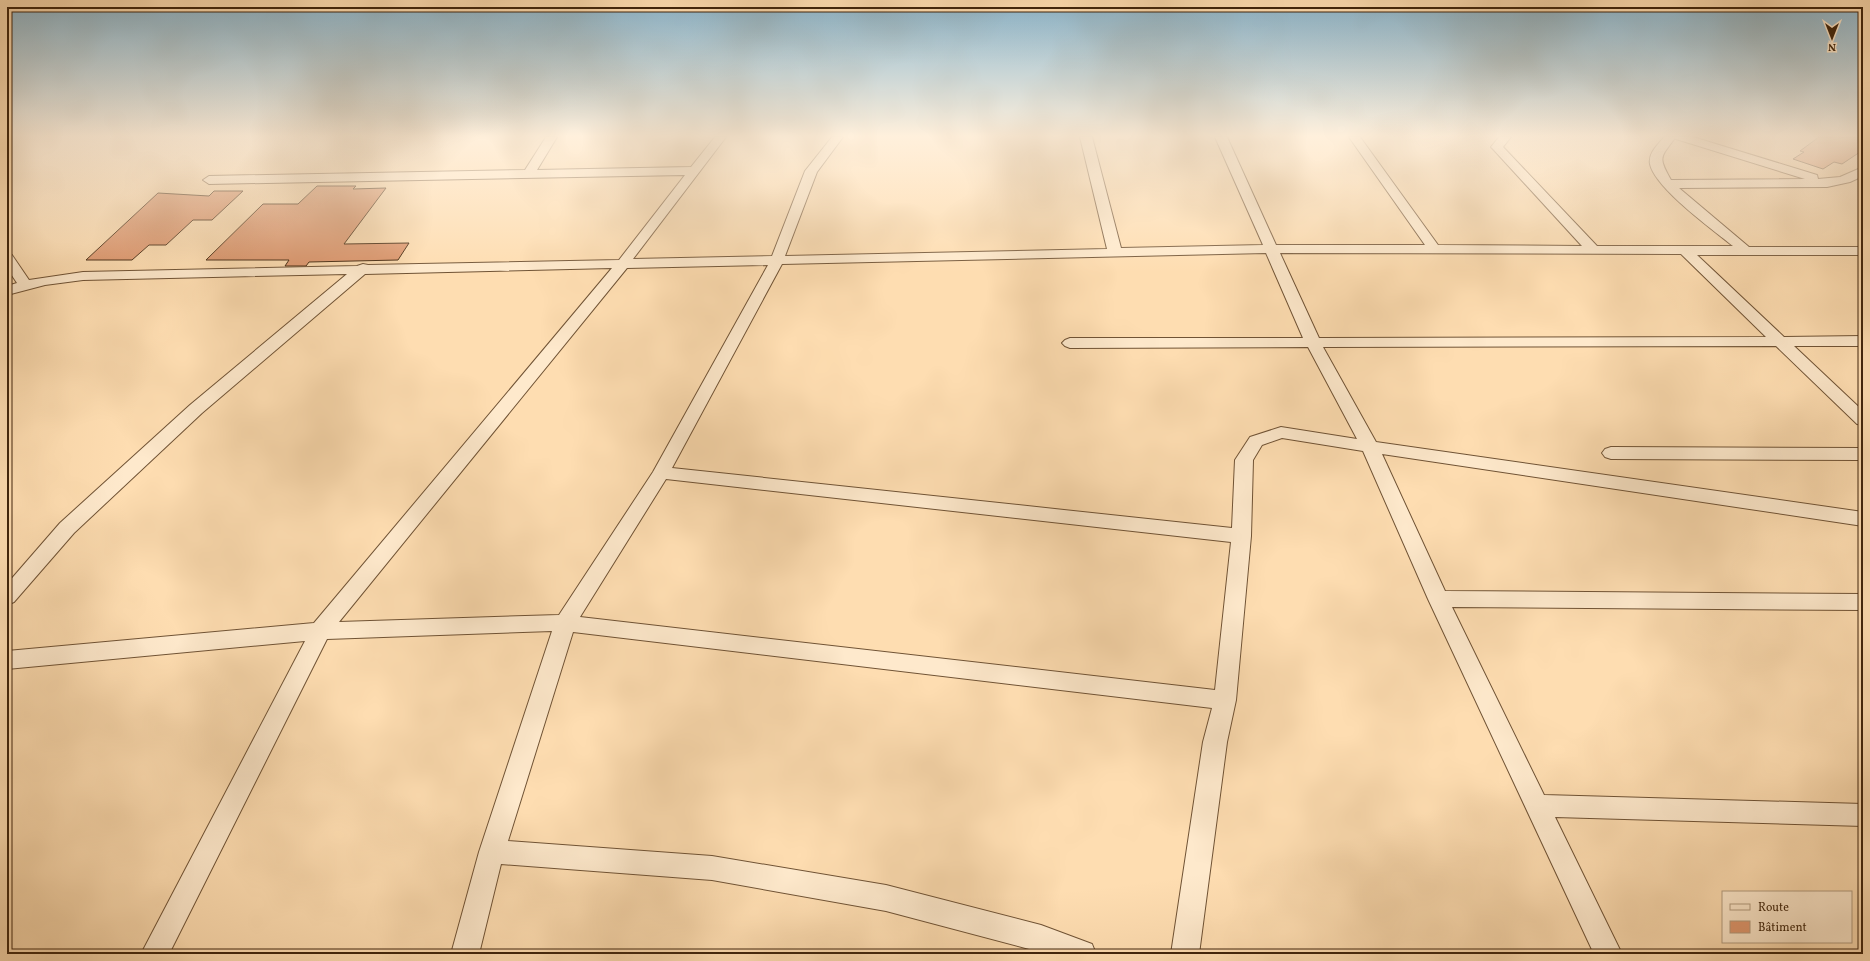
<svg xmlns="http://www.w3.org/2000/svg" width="1870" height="961" font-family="Vollkorn,serif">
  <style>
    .building { fill: #e0986f; stroke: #40250c }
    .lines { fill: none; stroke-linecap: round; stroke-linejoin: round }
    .minor-casing { stroke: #705335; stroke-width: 2 }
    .minor { fill: #fee9cc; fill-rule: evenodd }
  </style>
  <rect width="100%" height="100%" fill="#feddb1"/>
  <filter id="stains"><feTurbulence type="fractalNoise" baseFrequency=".005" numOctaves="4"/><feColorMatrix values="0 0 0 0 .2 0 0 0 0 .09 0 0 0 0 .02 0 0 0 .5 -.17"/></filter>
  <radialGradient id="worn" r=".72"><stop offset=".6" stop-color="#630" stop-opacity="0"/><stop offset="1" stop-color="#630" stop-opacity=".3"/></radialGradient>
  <path class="building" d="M1819 137H1863V150L1842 164 1834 162 1823 169 1793 159 1804 152 1800 151Z
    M317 186H356L353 189 386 188 344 244 409 243 398 260 309 262 306 266H285L289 260H206L263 204H298Z
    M214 191H243L212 220H193L166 245H149L132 260H86L158 193 209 196Z"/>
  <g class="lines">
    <defs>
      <path id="minor" d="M546 137H557L537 170 691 167 715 137H726L633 259 772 256 805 171 832 137H843L817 172 785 256 1107 249 1080 137H1092L1121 248 1263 245 1215 137H1227L1276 245H1425L1349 137H1360L1438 245 1582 246 1493 149 1491 147 1499 137H1511L1503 147 1597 246H1733C1713 230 1655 188 1650 164 1648 153 1658 145 1664 137H1693L1817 175 1818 179 1840 177 1863 167V176L1850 182 1827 187 1679 188 1749 247H1863V255H1697L1784 337 1863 336V346H1794L1863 411V425L1857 424 1776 346 1323 347 1376 442 1863 512V526L1382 454 1445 591 1863 594V610L1452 607 1544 795 1863 804V826L1555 817 1622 954H1594L1428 599 1363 451 1282 438 1262 445 1253 460 1251 536 1236 700 1227 742 1199 954H1171L1203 742 1212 708 573 632 508 841 712 856 886 885 1041 925 1092 944 1096 954H1048L886 911 712 880 501 864 479 954H451L479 852 552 631 327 639 169 954H141L305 641 7 669V651L314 623 612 268 365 274 202 413 74 533 14 602 7 605V584L60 523 190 405 347 274 83 280 45 285 7 295V286L17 283 7 268V254L12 255 29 280 83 272 357 266 363 264 368 265 619 260 685 175 209 184 203 180 209 176 525 170ZM1675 138 1676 139 1805 179 1671 180C1658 157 1660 158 1675 138ZM1266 253 1303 338H1070L1065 340 1062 343 1065 346 1070 348 1308 347 1357 439 1281 427 1250 437 1235 460 1232 528 672 468 782 264ZM1280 253 1681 254 1766 337 1319 338ZM768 265 653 472 559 615 339 622 627 268ZM666 479 1231 542 1215 690 580 617Z
        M1611 447 1863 448V460L1611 459 1605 457 1602 453 1605 449Z"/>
    </defs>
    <use href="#minor" class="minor-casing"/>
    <use href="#minor" class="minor"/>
  </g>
  <linearGradient id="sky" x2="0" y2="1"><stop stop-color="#8bb7cf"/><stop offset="0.5" stop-color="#fff0dc"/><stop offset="1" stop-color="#fff0dc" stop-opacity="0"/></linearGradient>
  <rect width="1870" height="272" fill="url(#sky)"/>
  <rect width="1870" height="961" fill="none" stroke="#feddb1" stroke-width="24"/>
  <rect x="8" y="8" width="1854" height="945" fill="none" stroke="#40250c" stroke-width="2"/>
  <rect x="12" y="12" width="1846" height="937" fill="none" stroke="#40250c"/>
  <rect x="1722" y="891" width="130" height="52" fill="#fee9cc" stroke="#b29b7f"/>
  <rect x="1730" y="904" width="20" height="6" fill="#fee9cc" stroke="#b29b7f"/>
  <text x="1758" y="911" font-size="12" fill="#40250c">Route</text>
  <rect x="1730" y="921" width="20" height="12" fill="#e0986f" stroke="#b29b7f"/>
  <text x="1758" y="931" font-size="12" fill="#40250c">Bâtiment</text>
  <g transform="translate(1832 38) rotate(180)" stroke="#fee9cc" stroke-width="3" paint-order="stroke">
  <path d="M0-3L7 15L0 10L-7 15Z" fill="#40250c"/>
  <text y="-6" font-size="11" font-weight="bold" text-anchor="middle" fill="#40250c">N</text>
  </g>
  <rect width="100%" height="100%" filter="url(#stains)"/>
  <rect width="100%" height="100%" fill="url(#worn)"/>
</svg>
